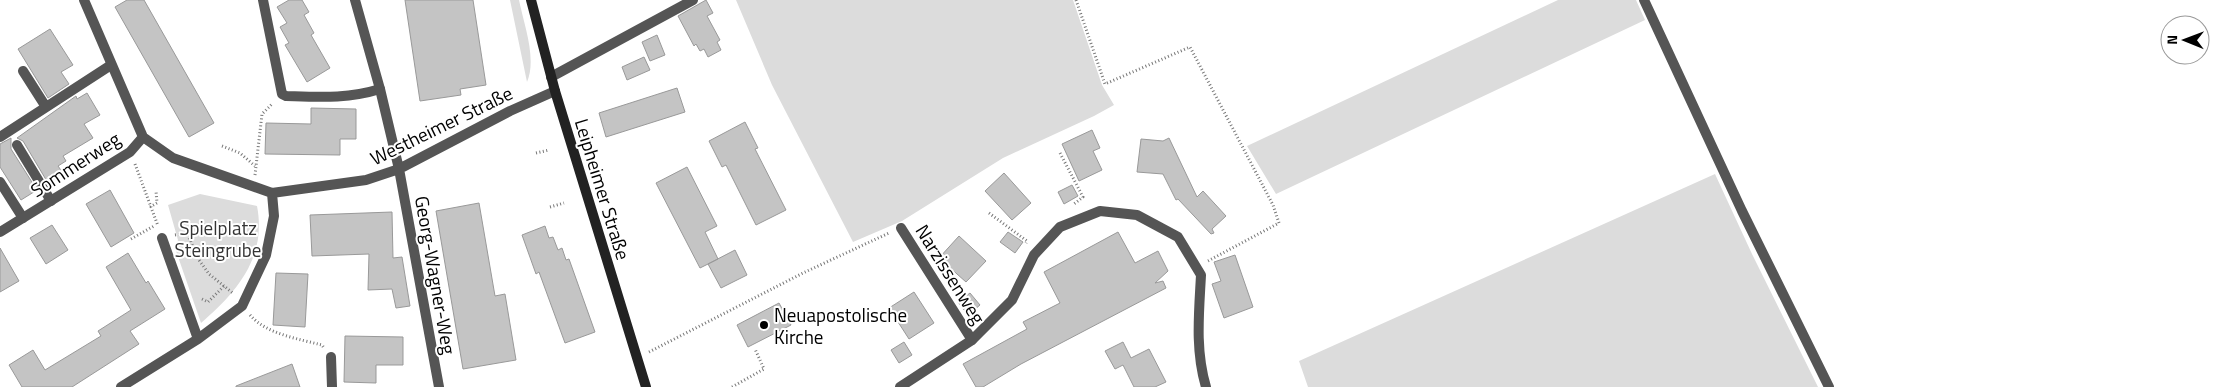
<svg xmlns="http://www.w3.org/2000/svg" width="2225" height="387" font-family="'Titillium Web',sans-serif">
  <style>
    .green { fill: #dcdcdc }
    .building { fill: #c4c4c4; stroke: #999 }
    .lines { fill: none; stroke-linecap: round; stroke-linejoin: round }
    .path { stroke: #777; stroke-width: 3; stroke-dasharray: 1 2.5; stroke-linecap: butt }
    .service { stroke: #555; stroke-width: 10 }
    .minor { stroke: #555; stroke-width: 10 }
    .secondary { stroke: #222; stroke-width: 10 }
    .poi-dot { fill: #000; stroke: #fff; stroke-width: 2 }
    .labels { text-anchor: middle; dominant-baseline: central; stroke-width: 4; stroke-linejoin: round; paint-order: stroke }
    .street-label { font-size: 19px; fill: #000; stroke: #fff }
    .park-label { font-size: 19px; fill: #333; stroke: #fff }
    .poi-label { font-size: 19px; fill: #000; stroke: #fff; text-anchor: start }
  </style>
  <rect width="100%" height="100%" fill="#fff"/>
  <path class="green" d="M510 0H519C524 25 537 58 527 82Z
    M736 0H1073L1102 85 1114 105 1094 116 1003 158 902 221 853 242 772 85Z
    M1558 0H1636L1645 20 1276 194 1247 146Z
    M1715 174 1752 254 1818 387H1308L1299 361Z
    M200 194 257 206C267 257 237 292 201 323L175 248 178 240 168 205Z"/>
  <path class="building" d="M127 0H144L214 123 189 137 115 7Z
    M289 0H302L309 12 304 15 314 33 311 35 330 68 307 82 285 45 289 43 280 27 287 23 277 7Z
    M405 0H473L486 85 460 89 461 95 420 101Z
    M706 0 713 13 707 16 720 40 717 42 721 50 708 57 704 49 700 51 696 44 694 46 678 16Z
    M50 29 73 65 61 72 69 84 48 98 18 49Z
    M657 35 665 55 650 61 642 42Z
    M644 57 650 70 627 80 622 67Z
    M677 88 685 112 606 137 599 113Z
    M87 93 100 115 84 124 93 138 63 156 66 161 58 166 63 173 48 183 23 141 17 138 76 96 77 99Z
    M311 108 356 109V139H340V155L265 154 266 123 311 124Z
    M745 122 758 148 755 149 786 210 756 225 726 165 722 167 709 141Z
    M1092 130 1100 148 1093 151 1102 170 1079 181 1062 144Z
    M11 138V149L37 190 21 200 0 167V144Z
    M1169 138 1197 197 1203 191 1226 216 1212 229 1214 233 1211 234 1178 199 1176 200 1163 174 1137 172 1141 139 1163 141Z
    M687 167 717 226 705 232 718 259 700 268 656 183Z
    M1004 173 1031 203 1012 220 985 191Z
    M1072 185 1078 196 1064 204 1058 192Z
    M110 190 134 233 111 247 86 204Z
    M479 203 495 296 505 294 516 360 463 369 436 211Z
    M392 212 393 258 402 257 410 306 396 308 392 289 368 290 369 254 312 256 310 215Z
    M52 225 68 250 46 264 30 238Z
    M545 226 549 238 553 237 558 250 562 248 566 260 569 259 595 332 565 343 539 272 536 274 522 235Z
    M1008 232 1023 242 1015 253 1000 242Z
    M1118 232 1135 263 1158 251 1168 271 1155 283 1163 281 1166 288 1021 364 983 387H976L963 364 1027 329 1023 322 1060 303 1044 272Z
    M959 236 986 261 966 282 939 258Z
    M0 248 19 281 0 292Z
    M735 250 747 275 721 288 708 264Z
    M128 253 146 283 148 281 165 309 130 331 139 344 72 387H22L9 365 33 350 45 370 101 336 98 331 131 310 106 267Z
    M1235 255 1253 307 1224 318 1212 284 1221 281 1214 262Z
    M276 273 308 274 305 327 273 325Z
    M914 292 934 323 909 339 889 308Z
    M970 293 980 305 968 315 958 302Z
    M779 303 791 325 748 347 737 325Z
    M345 336 403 337V365H376V383L344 382Z
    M904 342 912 355 899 363 891 350Z
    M1123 342 1131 358 1149 349 1166 382 1155 387H1134L1123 365 1115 369 1105 351Z
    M292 364 300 387H236V386Z"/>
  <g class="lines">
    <path class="path" d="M1076 0 1105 84 1190 47 1273 205 1279 223 1206 262
      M222 146 240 153 255 166
      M536 153 549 150
      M1060 153 1083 197 1074 204
      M135 164 158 226
      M255 175 262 114 273 103
      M150 207 157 203 156 191
      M550 207 564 203
      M989 213 1027 241 1026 243
      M175 235 187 233 199 260 209 274 234 294
      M131 239 154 226
      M202 299 208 302 224 286
      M250 315C266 334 299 339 322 345L324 348
      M649 352 803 273 889 233
      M732 387 764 369 755 349"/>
    <path class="service" d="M263 0 282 94 286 96C319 97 348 99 380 89
      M1644 0 1742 211 1829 387
      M23 71 46 107
      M551 77 693 0
      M0 137 111 65
      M17 145 51 201
      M0 182 23 218
      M901 228 972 340"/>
    <path class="minor" d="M84 0 143 137 173 158 272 193 366 180 399 169 510 111 555 91
      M355 0 380 89 399 169 439 387
      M0 232 130 152 143 137
      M162 238 198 339
      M331 357 332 387
      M121 387 198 339 242 306 266 255 274 216 272 193
      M900 387 972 340 1012 300 1034 255 1060 227 1100 211 1137 215 1178 237 1201 275C1199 313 1195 350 1206 387"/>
    <path class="secondary" d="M531 0 555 91 646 387"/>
  </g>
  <circle class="poi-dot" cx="764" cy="325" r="5"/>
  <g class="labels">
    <g class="street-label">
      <text transform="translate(441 125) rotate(-26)">Westheimer Straße</text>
      <text transform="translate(75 164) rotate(-33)">Sommerweg</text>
      <text transform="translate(603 189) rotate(73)">Leipheimer Straße</text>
      <text transform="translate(951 274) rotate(58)">Narzissenweg</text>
      <text transform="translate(436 275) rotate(80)">Georg-Wagner-Weg</text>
    </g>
    <g class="park-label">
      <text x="218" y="227">Spielplatz<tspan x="218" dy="22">Steingrube</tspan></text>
    </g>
    <g class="poi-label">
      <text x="774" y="314">Neuapostolische<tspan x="774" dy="22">Kirche</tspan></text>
    </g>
  </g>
  <g transform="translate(2185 40) rotate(271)"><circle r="24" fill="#ffffff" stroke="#999999"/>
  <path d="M0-4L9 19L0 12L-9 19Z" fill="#000000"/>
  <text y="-8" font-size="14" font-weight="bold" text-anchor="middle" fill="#000000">N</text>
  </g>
</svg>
